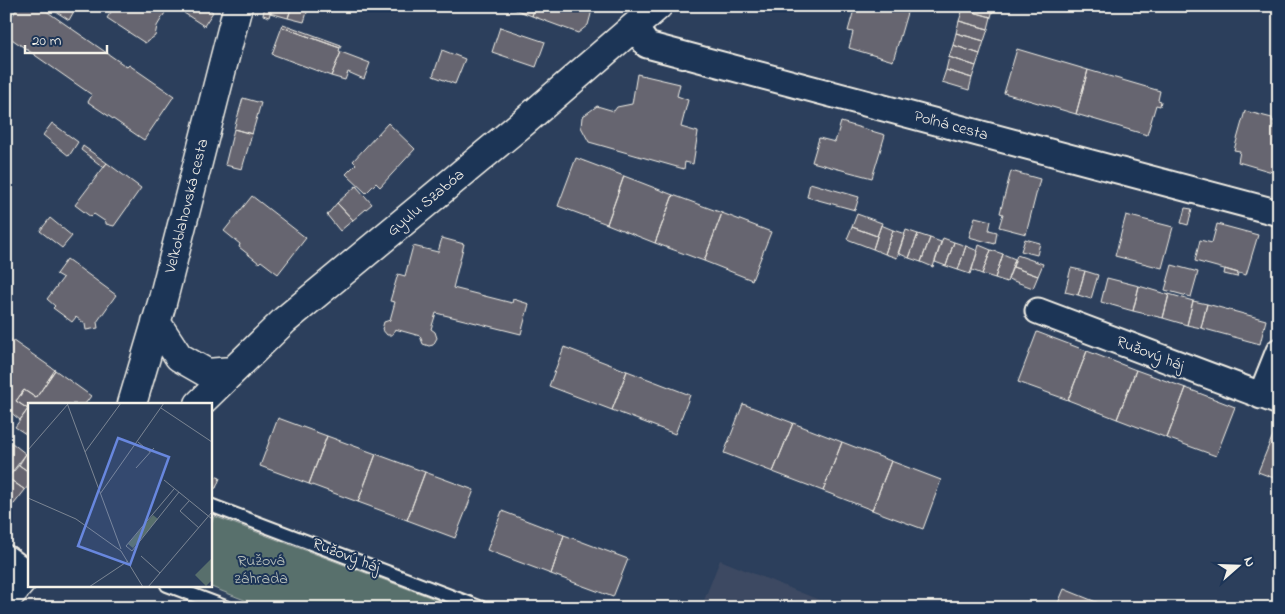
<svg xmlns="http://www.w3.org/2000/svg" width="1285" height="614" font-family="'Indie Flower',sans-serif">
  <style>
    .built { fill: #3d4a62 }
    .green { fill: #586f6c; stroke: #a6b0aa }
    .building { fill: #666570; stroke: #f4f1e8 }
    .lines { fill: none; stroke-linecap: round; stroke-linejoin: round }
    .lane-casing { stroke: #f4f1e8; stroke-width: 16 }
    .street-casing { stroke: #f4f1e8; stroke-width: 29 }
    .secondary-casing { stroke: #f4f1e8; stroke-width: 31 }
    .lane { stroke: #1d3557; stroke-width: 12 }
    .street { stroke: #1d3557; stroke-width: 25 }
    .secondary { stroke: #1d3557; stroke-width: 28 }
    .labels { text-anchor: middle; dominant-baseline: central; stroke-width: 4; stroke-linejoin: round; paint-order: stroke }
    .street-label { font-size: 16px; fill: #f4f1e8; stroke: #1d3557 }
    .park-label { font-size: 16px; fill: #bdc4bd; stroke: #1d3557 }
    .inset-road { fill: none; stroke: #7c8694; stroke-width: 1 }
    .view { fill: #6887de; fill-opacity: 0.15; stroke: #6887de; stroke-width: 2.5 }
    .inset-edge { fill: none; stroke: #f4f1e8; stroke-width: 2.5 }
  </style>
  <rect width="100%" height="100%" fill="#2c3f5c"/>
  <filter id="ink" filterUnits="userSpaceOnUse"><feTurbulence type="fractalNoise" baseFrequency=".02" numOctaves="2"/><feDisplacementMap in="SourceGraphic" scale="10" xChannelSelector="R" yChannelSelector="G"/><feConvolveMatrix kernelMatrix="1 2 1 2 8 2 1 2 1" color-interpolation-filters="sRGB"/></filter>
  <g filter="url(#ink)">
    <path class="built" d="M720 560 839 608H701Z"/>
    <path class="green" d="M214 516 238 525 459 608H265L206 585H210V528Z"/>
    <path class="building" d="M19 6H39L127 67 129 65 174 96 144 140 88 102 92 95 6 35V25Z
      M47 6H77L69 20Z
      M115 6H169L157 26 155 36 145 43 107 18Z
      M188 6H204L213 12 204 26 184 13Z
      M265 6H272L269 17 263 15Z
      M272 6H292L288 18 270 13Z
      M292 6H309L304 22 288 18Z
      M506 6H535L532 16Z
      M535 6H590L591 14 588 25 578 33 532 16Z
      M855 6H909L893 61 849 48 853 32 848 31Z
      M964 6H994L991 17 963 9Z
      M963 9 991 17 988 29 959 21Z
      M959 21 988 29 984 41 956 33Z
      M283 24 341 45 340 48 282 27Z
      M282 27 340 48 339 51 341 52 331 76 272 54Z
      M500 27 545 42 536 67 492 52Z
      M956 33 984 41 980 54 953 45Z
      M953 45 980 54 976 66 949 57Z
      M1017 49 1088 70 1076 114 1004 93Z
      M442 50 465 59 455 84 433 76Z
      M341 52 370 63 364 79 348 72 345 80 331 76Z
      M949 57 976 66 972 78 946 70Z
      M946 70 972 78 969 90 942 82Z
      M1088 70 1160 91 1158 100 1161 101 1160 106 1156 105 1147 135 1076 114Z
      M637 74 680 84 677 96 688 100 681 127 698 132 693 164 685 162 684 169 589 142 581 127 582 117 597 106 614 111 617 107 632 104Z
      M243 98 261 103 252 134 234 129Z
      M1245 111 1272 118V121H1275L1274 126 1279 127V174L1238 162 1240 151 1234 150Z
      M841 122 885 135 872 178 812 162 819 138 835 142Z
      M52 123 78 142 69 156 43 135Z
      M388 123 415 149 380 187 376 183 366 193 346 174 356 164 353 161Z
      M234 129 252 134 242 169 225 165Z
      M83 146 107 163 103 167 81 150Z
      M576 158 624 176 607 224 558 206Z
      M107 163 141 188 114 226 106 224V222L94 214 91 217 75 205Z
      M1011 171 1040 179 1026 234 999 227 1003 214 1000 213Z
      M624 176 673 195 655 243 607 224Z
      M810 183 859 197 855 210 807 197Z
      M356 186 372 204 353 220 337 203Z
      M673 195 722 213 704 261 655 243Z
      M252 196 306 238 278 274 261 261 259 263 239 247 240 244 224 231Z
      M337 203 353 220 340 231 327 215Z
      M1185 208 1192 209 1188 225 1181 223Z
      M722 213 771 232 752 280 704 261Z
      M857 214 882 223 877 236 852 227Z
      M1126 215 1173 227 1162 268 1115 256Z
      M975 217 991 221 989 230 997 232 995 244 969 237Z
      M50 218 72 236 62 248 40 231Z
      M1217 224 1258 235 1246 275 1195 261 1200 240 1212 243Z
      M881 225 893 230 885 254 873 249Z
      M852 227 877 236 873 249 847 239Z
      M893 230 905 234 897 258 885 254Z
      M906 230 918 234 909 258 898 253Z
      M918 234 930 238 921 262 909 258Z
      M442 238 464 244 453 288 512 303 513 299 529 304 521 334 436 313 431 329 435 332 437 338 433 345 429 346 423 344 420 336 395 329 392 335H387L382 329 384 322 390 320 395 302 390 301 398 274 405 276 413 246 438 252Z
      M930 238 941 242 933 267 921 262Z
      M943 238 954 242 946 266 935 262Z
      M1025 239 1040 243 1037 255 1021 251Z
      M954 242 966 246 958 270 946 266Z
      M979 245 991 250 982 274 972 270Z
      M966 246 978 251 970 274 958 270Z
      M991 250 1003 254 995 278 982 274Z
      M1003 254 1015 259 1007 282 995 278Z
      M1017 255 1043 264 1038 276 1013 267Z
      M67 259 116 295 97 322 98 328 86 330 85 324 76 317 72 322 53 308 55 306 47 299 63 278 56 274Z
      M1172 265 1198 272 1191 297 1165 290Z
      M1013 267 1038 276 1033 288 1008 279Z
      M1071 268 1085 271 1078 295 1065 292Z
      M1225 269 1238 273 1237 277 1224 274Z
      M1085 271 1098 275 1091 299 1078 295Z
      M1107 278 1139 286 1133 311 1101 302Z
      M1139 286 1169 295 1163 318 1133 311Z
      M1169 294 1193 301 1187 325 1163 318Z
      M1193 301 1207 304 1201 328 1187 325Z
      M1207 304 1266 320 1260 344 1201 328Z
      M1037 332 1087 351 1068 400 1018 382Z
      M6 336 55 370 36 398 24 390 16 401 28 409 20 420 9 411 12 407 6 402Z
      M564 347 627 371 612 410 549 386Z
      M1087 351 1136 370 1117 419 1068 400Z
      M55 370 91 396 85 404H29V436L15 427 28 409 16 401 24 390 36 398Z
      M1136 370 1186 388 1167 438 1117 419Z
      M627 371 690 395 675 434 612 410Z
      M1186 388 1235 407 1216 456 1167 438Z
      M743 404 793 423 773 472 724 453Z
      M278 418 327 436 309 484 260 466Z
      M793 423 842 442 823 491 773 472Z
      M1278 423H1279V480L1258 472Z
      M327 436 376 454 358 502 309 484Z
      M842 442 891 461 872 510 823 491Z
      M12 443 26 454 6 480V451Z
      M26 454 29 455V472L19 465Z
      M376 454 425 472 407 520 358 502Z
      M891 461 941 480 923 529 872 510Z
      M19 465 29 472V485L25 490 8 478Z
      M425 472 474 490 455 538 407 520Z
      M210 474 220 478 216 488 210 489Z
      M8 478 25 490 14 504H6V480Z
      M502 511 564 535 551 574 487 550Z
      M564 535 628 559 613 597 551 574Z
      M1064 589 1111 608H1056Z"/>
    <g class="lines">
      <defs>
        <path id="lane" d="M210 505 482 608
          M167 585 228 608"/>
        <path id="street" d="M634 26 647 45 1279 213
          M1038 311 1279 402
          M1261 396 1279 351
          M6 558 28 574"/>
        <path id="secondary" d="M156 322 179 357 207 373 232 371
          M132 404 162 303 238 6
          M199 404 285 320 524 122 658 6
          M6 600 29 573"/>
      </defs>
      <use href="#lane" class="lane-casing"/>
      <use href="#street" class="street-casing"/>
      <use href="#secondary" class="secondary-casing"/>
      <use href="#lane" class="lane"/>
      <use href="#street" class="street"/>
      <use href="#secondary" class="secondary"/>
    </g>
  </g>
  <g class="labels">
    <g class="street-label">
      <text transform="translate(951 126) rotate(15)">Poľná cesta</text>
      <text transform="translate(426 203) rotate(-40)">Gyulu Szabóa</text>
      <text transform="translate(187 206) rotate(-76)">Veľkoblahovská cesta</text>
      <text transform="translate(1150 354) rotate(21)">Ružový háj</text>
      <text transform="translate(346 556) rotate(21)">Ružový háj</text>
    </g>
    <g class="park-label">
      <text x="261" y="561">Ružová<tspan x="261" dy="18">záhrada</tspan></text>
    </g>
  </g>
  <g transform="translate(28 403)">
    <rect width="184" height="184" fill="#2c3f5c"/>
    <path d="M125 112 130 116 105 145 100 141ZM184 155V177L178 183 167 172Z" fill="#586f6c"/>
    <path class="inset-road" d="M39 0 93 146M133 5 184 39M110 39 122 49M0 47 40 1M57 49 93 0M108 65 126 45M136 77 184 116M146 86 98 143 104 148 151 89M72 91 136 0M0 95 48 116 93 148 115 184M161 98 152 108 171 125M113 153 132 170M61 184 100 158M120 184 184 109"/>
    <path class="view" d="M90 35 141 54 102 162 50 143Z"/>
    <rect width="184" height="184" class="inset-edge"/>
  </g>
  <rect width="1285" height="614" fill="none" stroke="#1d3557" stroke-width="25"/>
  <rect x="12" y="12" width="1260" height="589" fill="none" stroke="#f4f1e8" stroke-width="2" filter="url(#ink)"/>
  <g transform="translate(1238 566) rotate(70)" stroke="#1d3557" stroke-width="4" paint-order="stroke">
  <path d="M0-4L9 19L0 12L-9 19Z" fill="#f4f1e8"/>
  <text y="-8" font-size="14" font-weight="bold" text-anchor="middle" fill="#f4f1e8">N</text>
  </g>
  <path d="M25 45v8h82v-8" fill="none" stroke="#f4f1e8" stroke-width="2.5"/>
  <text x="32" y="45" font-size="15" fill="#f4f1e8" stroke="#1d3557" stroke-width="4" paint-order="stroke">20 m</text>
</svg>
